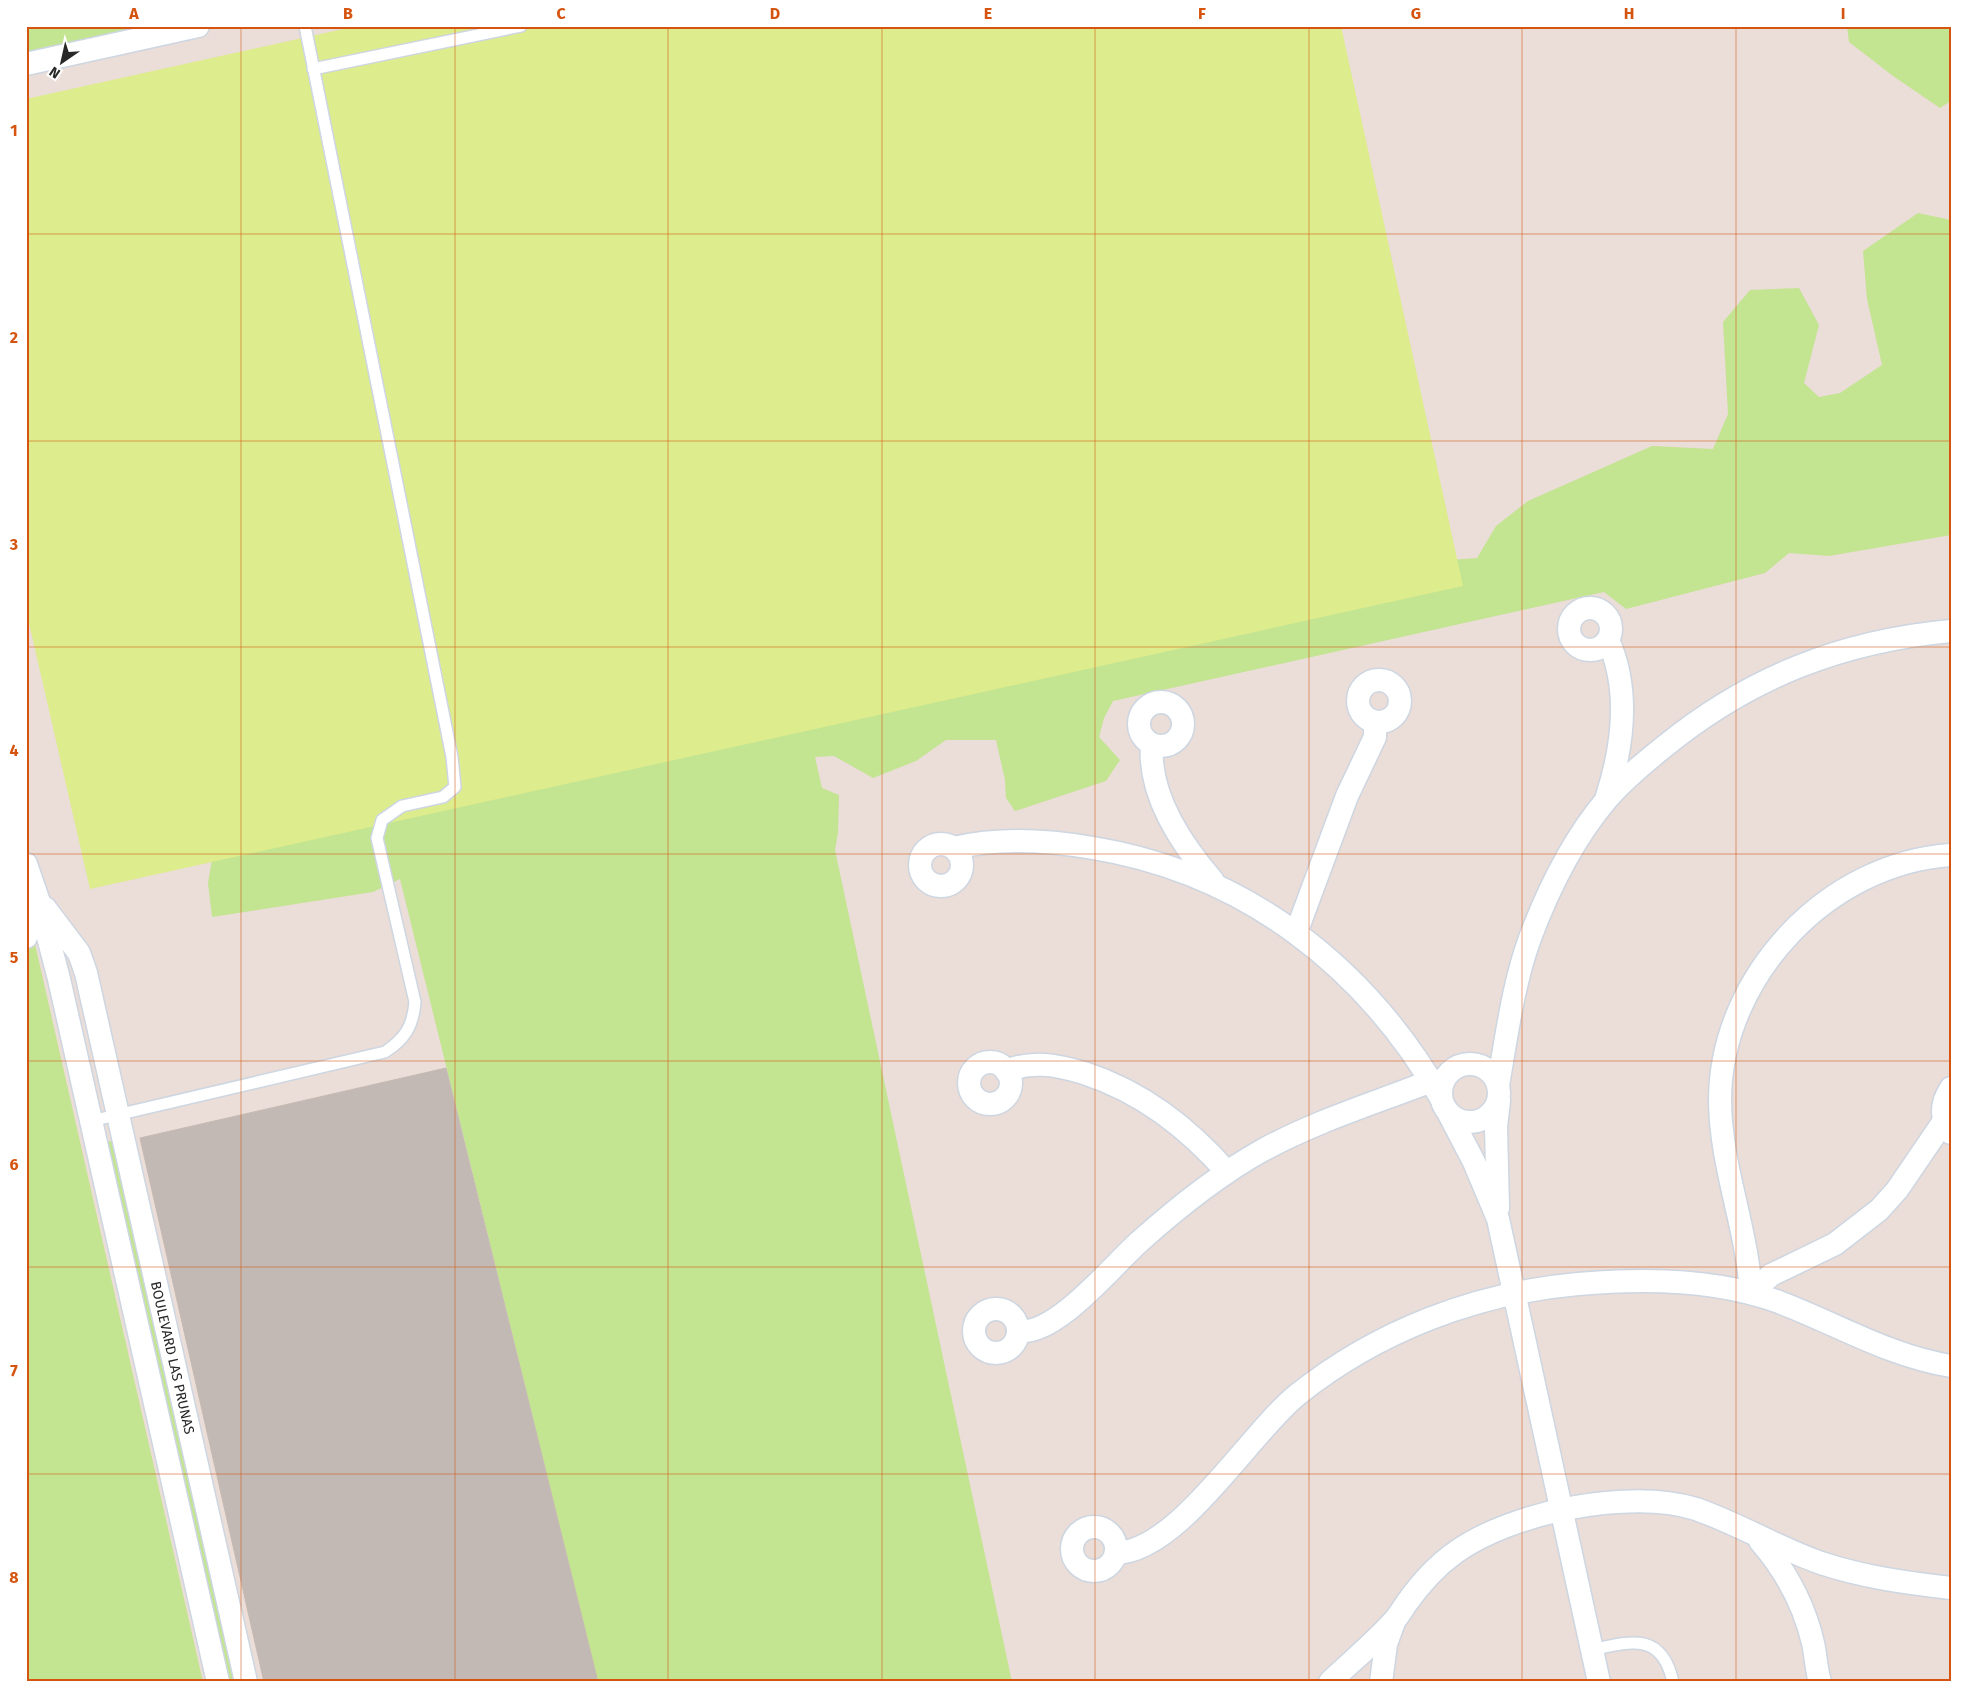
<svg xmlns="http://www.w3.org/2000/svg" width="1977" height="1708" font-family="'Fira Sans',sans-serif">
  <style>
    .green { fill: #c3e491 }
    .pitch { fill: #ddec8c }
    .building { fill: #c2b9b4; stroke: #c6b9b2 }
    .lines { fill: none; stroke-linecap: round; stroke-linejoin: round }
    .lane-casing { stroke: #cdd6e1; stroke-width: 14 }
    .street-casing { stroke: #cdd6e1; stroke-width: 25 }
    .lane { stroke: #fff; stroke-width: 11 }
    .street { stroke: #fff; stroke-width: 22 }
    .grid { fill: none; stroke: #d5540f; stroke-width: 1; stroke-opacity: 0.55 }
    .labels { text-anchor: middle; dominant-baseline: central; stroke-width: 4; stroke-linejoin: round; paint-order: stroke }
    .street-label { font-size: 14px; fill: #272727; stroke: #fff }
    .neatline { fill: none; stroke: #d5540f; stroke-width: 2 }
    .grid-label { font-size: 16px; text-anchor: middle; font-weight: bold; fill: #d5540f }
  </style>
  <rect width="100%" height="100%" fill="#ebddd7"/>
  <path class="green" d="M26 26H203L26 67Z
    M1847 26H1951V101L1940 108 1893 76 1849 42Z
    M1918 213 1951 220V535L1829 556 1789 553 1765 573 1626 609 1604 592 1113 701 1104 718 1099 737 1120 760 1106 781 1015 811 1006 798 1005 780 996 740H946L916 761 873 778 834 756 815 757 822 788 839 795 838 833 835 850 1012 1682H598L400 879 373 892 212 917 208 883 213 853 1423 562 1477 558 1496 526 1528 501 1652 446 1713 449 1728 414 1723 322 1750 290 1799 288 1819 325 1804 383 1819 397 1840 393 1882 365 1867 299 1863 251Z
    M30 922 203 1682H26V923Z
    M109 1141 114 1142 238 1682H227L106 1144Z"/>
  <path class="pitch" d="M357 26H1341L1463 586 90 889 26 610V99Z"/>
  <path class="building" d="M446 1068 598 1682H264L140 1138Z"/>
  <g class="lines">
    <defs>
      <path id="lane" d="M313 69 521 26
        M91 1121 385 1052C405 1039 413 1026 415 1002L377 838 382 820 402 806 443 797 455 787 452 757 305 26
        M1592 1650C1631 1641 1662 1632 1673 1682"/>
      <g id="street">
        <path d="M26 64 198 26"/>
        <circle cx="1590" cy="629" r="21"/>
        <circle cx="1379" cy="701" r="21"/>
        <circle cx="1161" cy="724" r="22"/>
        <path d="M1152 745C1148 794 1182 845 1213 881"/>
        <path d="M1607 796C1623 746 1630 689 1608 640"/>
        <circle cx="941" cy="865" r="21"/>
        <path d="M954 848C1000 837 1047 840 1093 848 1245 873 1365 966 1441 1098"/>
        <path d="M26 864 38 899 59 979 218 1682"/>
        <path id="s1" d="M45 908 79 953 86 973 246 1682"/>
        <path d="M1296 933 1347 796 1375 737V723"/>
        <path d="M26 937 38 900"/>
        <circle cx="990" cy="1083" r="21"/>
        <circle cx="1470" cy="1093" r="29"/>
        <path d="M1006 1071C1033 1060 1057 1065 1084 1073 1142 1092 1187 1127 1227 1172"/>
        <path d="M1498 1085C1507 1034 1513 985 1530 938 1548 890 1574 838 1607 799 1624 779 1645 762 1665 746 1750 677 1842 641 1951 631"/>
        <path d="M1951 1088C1941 1103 1940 1118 1951 1133"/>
        <path d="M1449 1114 1474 1162 1498 1219 1599 1682"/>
        <path d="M1498 1208 1496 1127 1499 1101"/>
        <path d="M1751 1293C1747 1227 1720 1165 1720 1099 1721 976 1828 863 1951 855"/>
        <path d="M1751 1293 1771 1275 1835 1244 1879 1210 1897 1190 1944 1121"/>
        <circle cx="996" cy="1331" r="22"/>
        <path d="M1018 1331C1055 1337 1112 1266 1139 1242 1178 1207 1218 1175 1263 1150 1316 1121 1375 1103 1431 1081"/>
        <circle cx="1094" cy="1549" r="22"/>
        <path d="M1760 1541C1786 1571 1804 1604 1813 1643 1816 1656 1816 1669 1820 1682"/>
        <path d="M1116 1553C1179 1551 1248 1435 1297 1395 1377 1331 1476 1293 1578 1284 1644 1278 1717 1279 1779 1302 1837 1324 1889 1356 1951 1366"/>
        <path d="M1330 1682C1351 1662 1374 1643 1393 1622 1398 1617 1402 1610 1406 1604 1420 1584 1436 1566 1456 1552 1512 1512 1630 1488 1696 1509 1739 1524 1778 1548 1821 1563 1863 1577 1907 1583 1951 1588"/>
        <path d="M1381 1682 1386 1644 1394 1622"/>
      </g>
    </defs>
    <use href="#lane" class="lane-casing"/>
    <use href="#street" class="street-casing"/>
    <use href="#lane" class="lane"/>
    <use href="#street" class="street"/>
  </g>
  <path class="grid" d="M241 26V1682M455 26V1682M668 26V1682M882 26V1682M1095 26V1682M1309 26V1682M1522 26V1682M1736 26V1682M26 234H1951M26 441H1951M26 647H1951M26 854H1951M26 1061H1951M26 1267H1951M26 1474H1951"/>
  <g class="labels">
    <g class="street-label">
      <text stroke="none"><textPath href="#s1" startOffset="472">BOULEVARD LAS PRUNAS</textPath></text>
    </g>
  </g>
  <rect width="1977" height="1708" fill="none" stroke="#ffffff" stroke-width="55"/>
  <g transform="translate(62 62) rotate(214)" stroke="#ffffff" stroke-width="4" paint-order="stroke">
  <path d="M0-4L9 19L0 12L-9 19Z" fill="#272727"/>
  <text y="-8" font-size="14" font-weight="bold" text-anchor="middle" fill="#272727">N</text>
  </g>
  <rect x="28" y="28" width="1922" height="1652" class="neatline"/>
  <g class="grid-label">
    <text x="134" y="19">A</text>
    <text x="348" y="19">B</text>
    <text x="561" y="19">C</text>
    <text x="775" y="19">D</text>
    <text x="988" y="19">E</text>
    <text x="1202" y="19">F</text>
    <text x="1416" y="19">G</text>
    <text x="1629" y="19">H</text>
    <text x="1843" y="19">I</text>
    <text x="14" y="136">1</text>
    <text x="14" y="343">2</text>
    <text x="14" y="550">3</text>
    <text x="14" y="756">4</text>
    <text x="14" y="963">5</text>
    <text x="14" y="1170">6</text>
    <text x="14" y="1376">7</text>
    <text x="14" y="1583">8</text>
  </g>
</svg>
